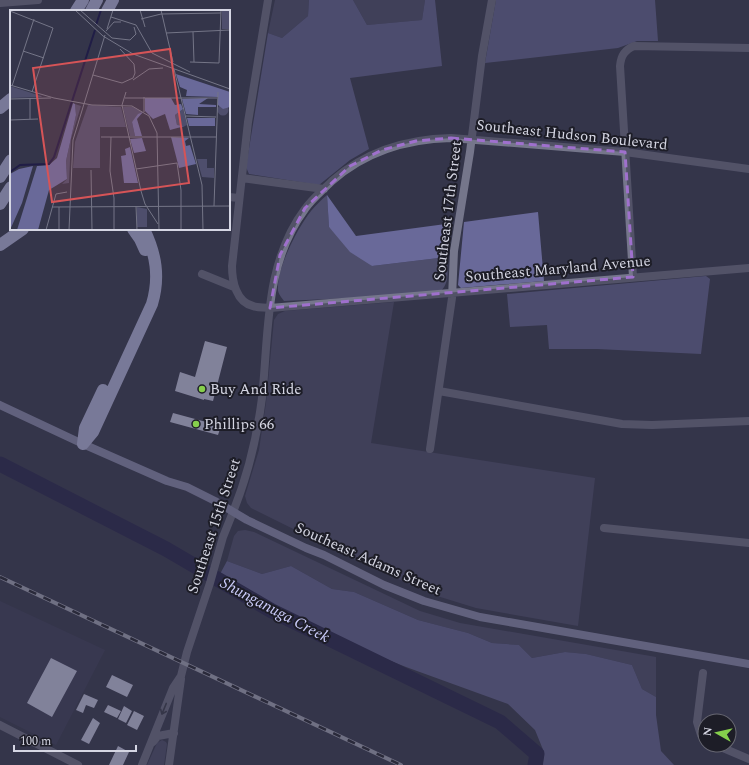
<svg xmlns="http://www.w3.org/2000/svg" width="749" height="765" font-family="Spectral,serif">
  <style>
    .built { fill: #3d3d58 }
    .green { fill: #4e4e6c }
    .forest { fill: #696999 }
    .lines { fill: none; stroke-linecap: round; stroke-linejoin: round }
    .river { stroke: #201d46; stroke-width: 15 }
    .building { fill: #dedffa }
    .minor { stroke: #75768b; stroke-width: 8 }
    .tertiary { stroke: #75768b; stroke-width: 8 }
    .secondary { stroke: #9798bb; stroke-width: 8 }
    .motorway { stroke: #cbccf7; stroke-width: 12 }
    .rail-casing { stroke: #b7b8c7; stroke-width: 4 }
    .rail { stroke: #1d1d27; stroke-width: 2.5; stroke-dasharray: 8; stroke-linecap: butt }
    .oneway { stroke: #373845 }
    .marked { fill: none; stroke: #9f70cd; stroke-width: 3; stroke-dasharray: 8 5; stroke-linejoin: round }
    .poi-dot { fill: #86cf4c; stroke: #1d1d27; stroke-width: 1.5 }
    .labels { text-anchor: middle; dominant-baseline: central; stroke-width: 4; stroke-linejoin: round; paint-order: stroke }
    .street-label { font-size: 15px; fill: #d5d6e3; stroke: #1d1d27 }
    .poi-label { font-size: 15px; fill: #d5d6e3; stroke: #1d1d27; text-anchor: start }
    .water-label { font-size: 16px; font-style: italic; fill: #cacbf9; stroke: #1d1d27 }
    .inset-river { fill: none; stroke: #201d46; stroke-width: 2 }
    .inset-road { fill: none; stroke: #747587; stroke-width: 1 }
    .view { fill: #d65457; fill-opacity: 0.15; stroke: #d65457; stroke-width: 2 }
    .inset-edge { fill: none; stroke: #d5d6e3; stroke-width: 2 }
  </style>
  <rect width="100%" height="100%" fill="#34354a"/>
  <path class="built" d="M0 601 105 650 56 745 0 717Z"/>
  <path class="green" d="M275 0H309L308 16 282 38 268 33Z
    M353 0H425L422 20 367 25Z
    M327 195 329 227 372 266 447 257C447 272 451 283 438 294L284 301C281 297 277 293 278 287 278 266 298 227 311 211 316 205 321 200 327 195Z
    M394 302 371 443 595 478 578 626 476 608 434 595 362 563 251 508 247 503 245 496 259 450 266 403 274 320 278 314 285 311Z
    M245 530 254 532 420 611 460 623 656 657V697L642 689 632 665 586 654 565 652 532 658 519 645 492 643 468 633 418 620 354 592 332 589 291 566 262 574 227 561 234 536 238 531Z
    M162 740 166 742 167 744 164 765H147L157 743Z"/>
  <path class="forest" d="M309 0H353L367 25 422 20 425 0H435L442 66 350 78 369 149 350 160 319 185 249 174 246 167 268 33 282 38 308 16Z
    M496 0H655L658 41H637L618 48 485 63Z
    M327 195 356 236 453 223 447 257 372 266 350 252 329 227Z
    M538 212 544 281 461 288 458 285 464 222Z
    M706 276 710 279 701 354 597 349H549L547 325 510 327 507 294Z
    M227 561 262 574 291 566 332 589 354 592 418 620 468 633 492 643 519 645 532 658 565 652 586 654 632 665 642 689 656 697V715L661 751 674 765H543L544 752 535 730 508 704 406 667 361 649 256 595 220 574Z"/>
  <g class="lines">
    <path class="river" d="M0 464 166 549 272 611 500 722 537 754 535 765"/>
  </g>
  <path class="building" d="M205 341 227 347 213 401 204 399V400L175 391 180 372 195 377Z
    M173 413 221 426 218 435 170 422Z
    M51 658 77 671 52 717 27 703Z
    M112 675 133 685 127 697 106 687Z
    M84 694 98 700 94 708 86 705 83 713 76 710Z
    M108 705 121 711 117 718 104 712Z
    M124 706 132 711 126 723 118 719Z
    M134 711 144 716 137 730 127 725Z
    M93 718 100 723 89 744 81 740Z
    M118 746 129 752 123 765H109Z"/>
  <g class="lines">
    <path class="minor" d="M268 0 248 122 232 266C232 281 236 302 253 306 258 308 264 307 270 308L749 268
      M242 178 324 189
      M229 197 239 198
      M202 274 234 287
      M633 277 620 66C621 55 625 50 634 46L749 48
      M439 391 622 424 652 425 749 421
      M430 449 452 298 454 251 470 152 482 56 492 0
      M233 512C248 475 257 437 262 398 269 333 264 264 305 209 312 199 323 190 332 181 366 151 407 139 451 138L625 152 749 169
      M604 528 749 543
      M703 673 697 722 701 735 705 739
      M0 725 78 765
      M716 745 749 759"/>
    <path class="tertiary" d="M0 3 38 0
      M153 742 158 736 174 733
      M142 765 173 688 181 676 187 652 210 583 223 537 233 512
      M169 765 181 679"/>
    <path class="secondary" d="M0 405 83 444 167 481 187 487 215 501 247 520 306 548 324 555 384 585 424 601 480 617 749 664"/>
    <path class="motorway" d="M76 11 83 0
      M91 11 97 0
      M107 11 113 0
      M0 108 11 99
      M0 177 11 160
      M0 204 11 187
      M133 229 140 239 145 250
      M0 245 23 229
      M83 444 93 432 152 304C160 277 156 254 144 229
      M83 444 85 428 103 390"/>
    <defs>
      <path id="rail" d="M0 577 401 765"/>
    </defs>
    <use href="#rail" class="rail-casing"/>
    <use href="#rail" class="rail"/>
  </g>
  <defs><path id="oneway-shaft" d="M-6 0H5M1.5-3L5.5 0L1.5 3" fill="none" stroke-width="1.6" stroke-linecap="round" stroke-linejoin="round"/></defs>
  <use class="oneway" href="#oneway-shaft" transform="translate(164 709) rotate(112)"/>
  <path d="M0 0H749V765H0ZM451 138 625 152 633 277 270 308 280 255 305 208 350 166 382 150 416 141Z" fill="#34354a" fill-opacity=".55" fill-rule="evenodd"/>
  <path class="marked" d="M451 138 625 152 633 277 270 308 280 255 305 208 350 166 382 150 416 141Z"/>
  <g class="poi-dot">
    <circle cx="202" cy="389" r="4"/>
    <circle cx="196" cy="424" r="4"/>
  </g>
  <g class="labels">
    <g class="street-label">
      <text transform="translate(572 135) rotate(6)">Southeast Hudson Boulevard</text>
      <text transform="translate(448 211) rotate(-83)">Southeast 17th Street</text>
      <text transform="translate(558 269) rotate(-5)">Southeast Maryland Avenue</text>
      <text transform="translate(214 526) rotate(-72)">Southeast 15th Street</text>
      <text transform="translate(368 559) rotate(24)">Southeast Adams Street</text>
    </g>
    <g class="poi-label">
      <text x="210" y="389">Buy And Ride</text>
      <text x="204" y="424">Phillips 66</text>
    </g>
    <g class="water-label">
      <text transform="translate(275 610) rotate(28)">Shunganuga Creek</text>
    </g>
  </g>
  <g transform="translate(10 10)">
    <rect width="220" height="220" fill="#34354a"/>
    <path d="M212 0H220V19H212ZM0 76 31 86 32 87 0 88ZM65 94 71 96 61 129 59 173 52 174 57 169 56 151 66 105ZM207.5 100a5.5 5.5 0 1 1 11 0a5.5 5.5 0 1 1-11 0ZM78 95 111 97 116 117H90V158H63L65 132ZM113 97H123L133 102 122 112 125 126H120ZM173 99 177 115 175 116 167 115 165 105ZM187 149H197V158H204V168L192 167ZM127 197 137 199V217H127Z" fill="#4e4e6c"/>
    <path d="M166 64 220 82V97L213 99 208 95V87L176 86 177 80 170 77ZM135 88H161L165 95 171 94 173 99 165 105 167 115 175 116 160 120 155 104 143 109 135 101ZM198 88 189 94 206 95V97H188V105L176 104 172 89ZM63 93 65 94 66 105 56 151 57 169 39 180 28 220H7L27 156 39 155 47 148ZM133 102 127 109 132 126H125L122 112 128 104ZM177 108H205V116H179ZM161 127 179 128 175 131 176 136 180 135 186 154 169 158ZM132 128 136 141 124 143 120 129ZM120 137 128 173H114L111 146 116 145 115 139ZM23 156 12 193 0 220V164L9 159Z" fill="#696999"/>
    <path class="inset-river" d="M86 15 91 0M0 162 10 155 39 154 44 147 85 20"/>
    <path class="inset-road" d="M65 0 93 26 123 44 220 79M70 0 102 28M130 0 135 17M151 0 163 52M0 1 43 18 22 82M101 7 126 15 142 43 180 62M131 9 151 4 211 3M97 19 103 0M96 21 104 12H111M183 22 184 52M156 23 220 20M102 28 120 30 126 24 124 17M13 41 34 48M180 52 209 53 211 0M164 59 192 175 193 220M83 65 112 73 123 68 125 63 124 54 110 39M123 70 139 59 153 58M0 75 44 88 82 95 122 96 139 106 147 123 149 220M2 76 24 9M116 82 112 95 131 181 135 194 148 214M134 87V102M115 88H207M0 89 41 88M20 89V109M176 106 206 107M0 110 28 109M91 127H206M101 127 100 161 104 188V220M126 159 167 153 171 180V220M81 160 82 220M126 196 127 220M204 196 208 82M42 197 220 196M36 220 46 184 57 182M49 220V197M59 220 63 130 95 25"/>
    <path class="view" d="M160 39 179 173 42 192 23 58Z"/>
    <rect width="220" height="220" class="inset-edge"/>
  </g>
  <g transform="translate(717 733) rotate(278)"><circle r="19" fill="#1d1d27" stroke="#676772"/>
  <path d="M0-3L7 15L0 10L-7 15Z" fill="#86cf4c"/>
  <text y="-6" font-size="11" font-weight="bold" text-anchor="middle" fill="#d5d6e3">N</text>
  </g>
  <path d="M14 745v6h122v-6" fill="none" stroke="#d5d6e3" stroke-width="2"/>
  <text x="20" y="745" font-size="12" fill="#d5d6e3" stroke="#1d1d27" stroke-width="3" paint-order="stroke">100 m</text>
</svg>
